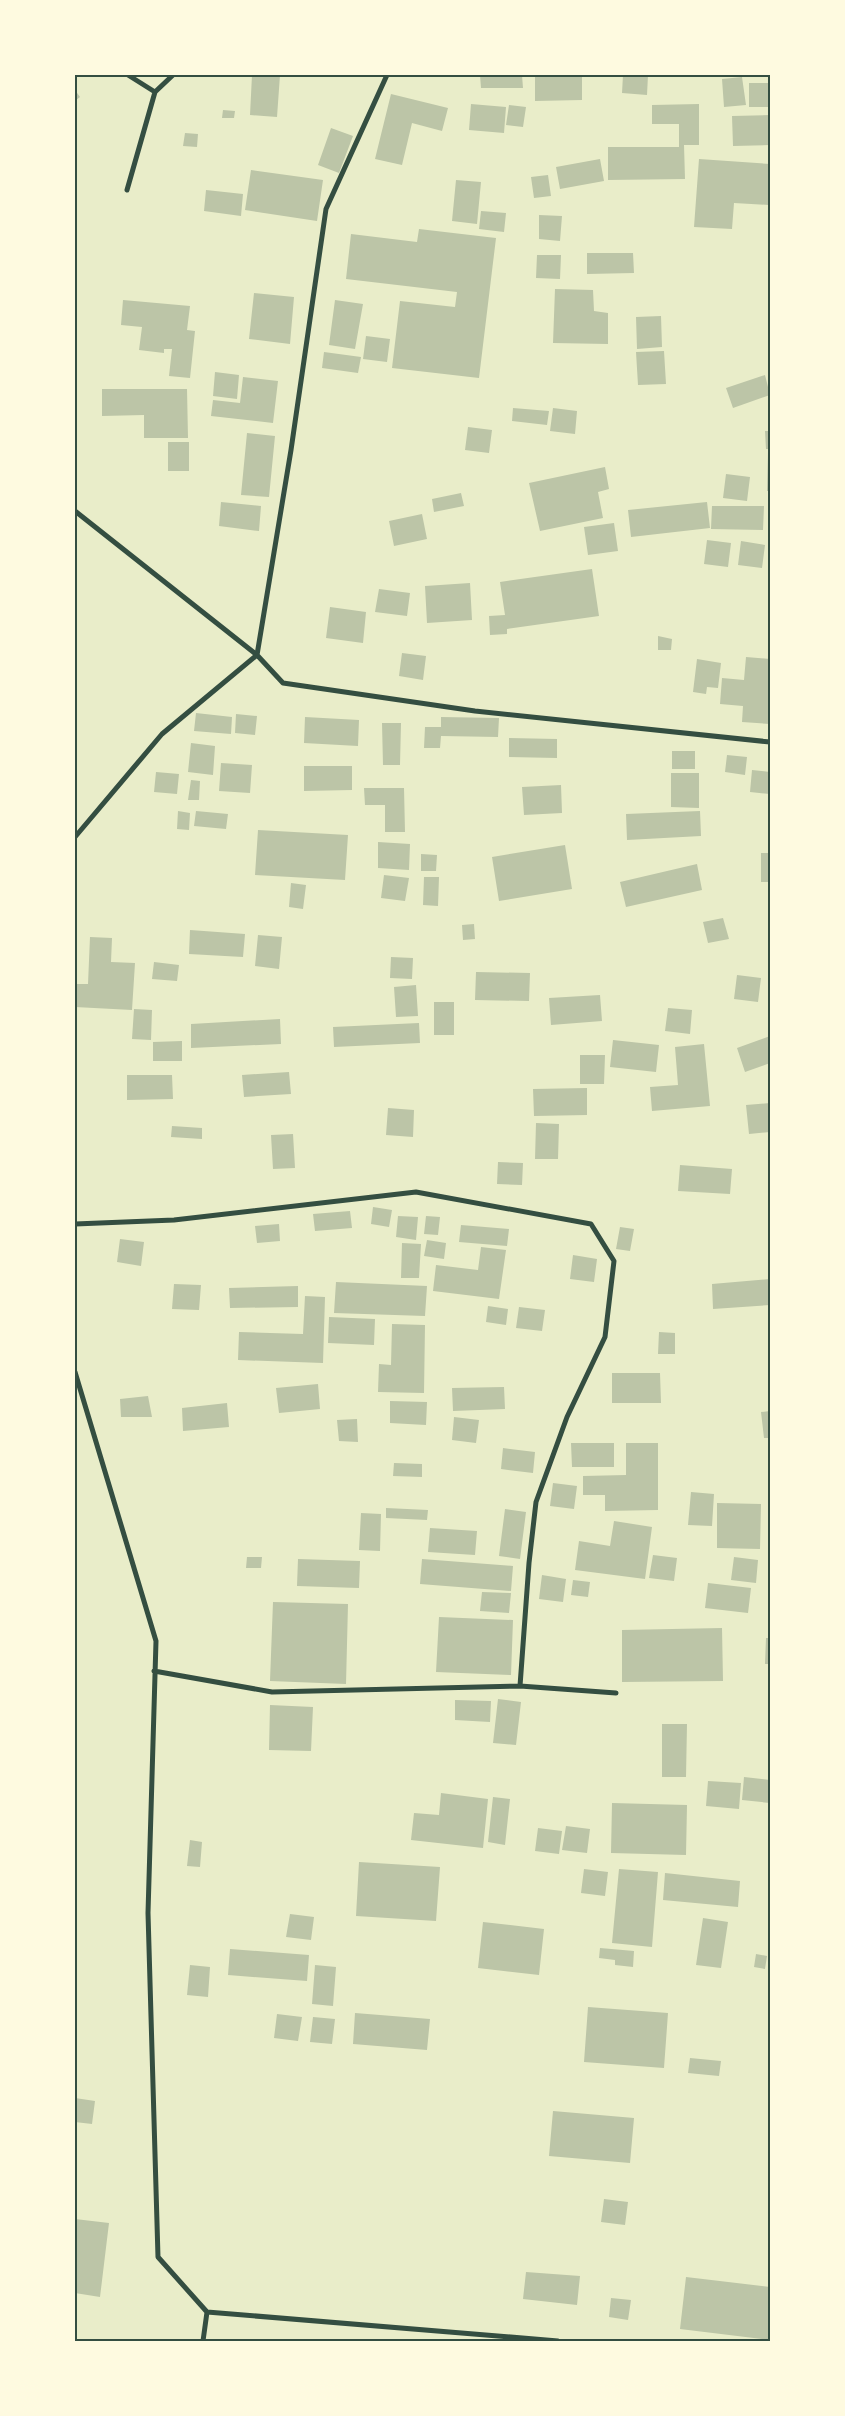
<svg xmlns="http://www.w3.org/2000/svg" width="845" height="2416" font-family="'Sofia Sans Condensed',sans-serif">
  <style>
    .building { fill: #bcc5a7 }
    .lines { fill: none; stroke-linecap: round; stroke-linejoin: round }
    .minor { stroke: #344e41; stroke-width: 5 }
    .neatline { fill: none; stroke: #344e41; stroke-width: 2 }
  </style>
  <rect width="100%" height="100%" fill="#e9edc9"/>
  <path class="building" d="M252 75H280L277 117 250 115Z
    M480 75H522L523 88H481Z
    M582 75V100L535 101V77Z
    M623 75H648L647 95 622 93Z
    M742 77 746 105 724 107 722 79Z
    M749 83H770V107H749Z
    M75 90 80 97 75 101Z
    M391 94 448 108 442 131 412 123 402 165 375 159Z
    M471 104 506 107 504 133 469 130Z
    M699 104V145H684L685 179 608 180V147H679V124H652V105Z
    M509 105 526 107 523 127 506 125Z
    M223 110 235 111 234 118H222Z
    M770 115V145L733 146 732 116Z
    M331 128 353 136 339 173 318 165Z
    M185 133 198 134 197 147 183 146Z
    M600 159 604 181 560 189 556 167Z
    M699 159 770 164 769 205 734 203 732 229 694 227Z
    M251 170 323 180 317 221 245 210Z
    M548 175 551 196 534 198 531 177Z
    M456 180 481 182 477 224 452 221Z
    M206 190 243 194 241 216 204 211Z
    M481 211 506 213 504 232 479 229Z
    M539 215 562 216 560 241 539 239Z
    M419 229 496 238 479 378 392 368 400 301 455 307 457 292 346 279 351 234 417 242Z
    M587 253H633L634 273 587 274Z
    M537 255H561L560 279 536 278Z
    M555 289 593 290 594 311 608 313V344L553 343Z
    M254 293 294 297 290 344 249 339Z
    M123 300 190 306 187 330 195 331 190 378 169 376 172 349H164V353L139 350 142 327 121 325Z
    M335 300 363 304 355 349 329 345Z
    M661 316 662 347 637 349 636 317Z
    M366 336 390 339 387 362 363 359Z
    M664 351 666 384 638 385 636 352Z
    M324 352 361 357 358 373 322 368Z
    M215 372 239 375 237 399 213 396Z
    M765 375 770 395 733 408 726 388Z
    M243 377 278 381 273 423 211 416 213 400 240 403Z
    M102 389H187L188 438H144V415L102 416Z
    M513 408 549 411 547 425 512 421Z
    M553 408 577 411 575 434 550 431Z
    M468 427 492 430 489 453 465 450Z
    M765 431H770V449H766Z
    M247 433 275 436 269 497 241 495Z
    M168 442H189V471H168Z
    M768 452H770V491H767Z
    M605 467 609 489 598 492 603 518 540 531 529 483Z
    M726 474 750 477 747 501 723 498Z
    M461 493 464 506 434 512 432 499Z
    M221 502 261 506 259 531 219 526Z
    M707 502 710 528 631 537 628 510Z
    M712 506H764L763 530 711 529Z
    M422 514 427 539 394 546 389 521Z
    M614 523 618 551 588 555 584 527Z
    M707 540 731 543 728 567 704 564Z
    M741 541 765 545 762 568 738 565Z
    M592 569 599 616 507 629V634L490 635 489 616 505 615 500 582Z
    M470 583 472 620 427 623 425 586Z
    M379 589 410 593 407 616 375 612Z
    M330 607 366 612 363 643 326 638Z
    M658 636 672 639 671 650H658Z
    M402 653 426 656 423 680 399 676Z
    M746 657 770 659V724L742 722 743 706 720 704 722 678 744 680Z
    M697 659 721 663 718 688 707 687 706 694 693 692Z
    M196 713 232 717 231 734 194 731Z
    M236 714 257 716 255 735 235 733Z
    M305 717 359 720 358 746 304 743Z
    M441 717 499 718 498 737 441 736 440 748H424L425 727H441Z
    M382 723H401L400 765H383Z
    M509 738 557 739V758L509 757Z
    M191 743 215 746 213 775 188 772Z
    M672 751H695V769H672Z
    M727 755 747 757 745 775 725 772Z
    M221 763 252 765 250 793 219 791Z
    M304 766H352V790L304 791Z
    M752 770 770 772V794L750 792Z
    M156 772 179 774 177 794 154 792Z
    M671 773H699V808L671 807Z
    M191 780 200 781 199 800H188Z
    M561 785 562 813 524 815 522 787Z
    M364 788H404L405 832H385V805H365Z
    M178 811 190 813 189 830 177 829Z
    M196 811 228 814 226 829 194 826Z
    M700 811 701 836 627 840 626 814Z
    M258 830 348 835 345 880 255 875Z
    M378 842 410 844 409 870 378 868Z
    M565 845 572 889 499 901 492 857Z
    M761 853H770V882H761Z
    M421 854 437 855 436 871H421Z
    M697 864 702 890 626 907 620 882Z
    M384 875 409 878 405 901 381 898Z
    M424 877H439L438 906 423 905Z
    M291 883 306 885 303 909 289 907Z
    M723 918 729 939 708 943 703 922Z
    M474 924 475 939 463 940 462 925Z
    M190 930 245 934 243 957 189 954Z
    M258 935 282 937 279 969 255 966Z
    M90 937 112 938 111 962 135 963 132 1010 75 1007V984H88Z
    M391 957 413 958 412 979 390 978Z
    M154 962 179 965 177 981 152 979Z
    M476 972 530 973 529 1001 475 1000Z
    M737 975 761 978 758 1002 734 999Z
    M416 985 418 1016 396 1017 394 987Z
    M600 995 602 1021 551 1025 549 998Z
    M434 1002H454V1035H434Z
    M668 1008 692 1010 690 1034 665 1031Z
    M134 1009 152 1010 151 1040 132 1039Z
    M280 1019 281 1044 191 1048V1024Z
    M419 1023 420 1043 334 1047 333 1027Z
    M770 1036V1063L745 1072 737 1048Z
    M613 1040 659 1045 656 1072 610 1067Z
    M182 1041V1061H153V1042Z
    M704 1044 710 1106 652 1111 650 1087 678 1085 675 1047Z
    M580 1055H605L604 1084H580Z
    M289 1072 291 1094 244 1097 242 1075Z
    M127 1075H172L173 1099 127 1100Z
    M587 1088V1115L534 1116 533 1089Z
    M770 1103V1132L749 1134 746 1105Z
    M388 1108 414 1110 413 1137 386 1135Z
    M536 1123 559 1124 558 1159H535Z
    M172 1126 202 1128V1139L171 1137Z
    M293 1134 295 1168 273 1169 271 1135Z
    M498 1162 523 1163 522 1185 497 1184Z
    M680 1165 732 1169 730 1194 678 1191Z
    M373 1207 392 1210 389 1227 371 1224Z
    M350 1211 352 1228 315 1231 313 1214Z
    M398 1216 418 1217 416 1240 396 1237Z
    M426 1216 440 1217 438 1235 424 1234Z
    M279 1224 280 1241 257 1243 255 1226Z
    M461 1225 509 1229 507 1246 459 1242Z
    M620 1227 634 1229 630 1251 616 1249Z
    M120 1239 144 1242 141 1266 117 1262Z
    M427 1240 446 1243 444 1259 424 1256Z
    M402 1243 421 1244 419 1278H401Z
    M481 1247 506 1250 499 1299 433 1291 436 1265 478 1270Z
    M573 1255 597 1259 594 1282 570 1279Z
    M770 1279V1305L713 1309 712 1284Z
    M336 1282 427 1286 425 1316 334 1313Z
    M174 1284 201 1285 199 1310 172 1309Z
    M298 1286V1307L230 1308 229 1288Z
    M305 1296 325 1297 323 1363 238 1360 239 1332 303 1334Z
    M488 1306 508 1309 506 1325 486 1322Z
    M519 1307 545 1310 542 1331 516 1328Z
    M329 1317 375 1319 374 1345 328 1343Z
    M392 1324 425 1325 424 1393 378 1392 379 1364 391 1365Z
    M659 1332 675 1333V1354H658Z
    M612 1373H660L661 1403H612Z
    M318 1384 320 1409 279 1413 276 1388Z
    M504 1387 505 1409 453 1411 452 1388Z
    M148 1396 152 1417H121L120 1399Z
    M390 1401 427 1402 426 1425 390 1423Z
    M227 1403 229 1427 183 1431 182 1408Z
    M770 1411V1438H764L761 1412Z
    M454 1417 479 1420 476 1443 452 1440Z
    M357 1419 358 1442 339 1441 337 1420Z
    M571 1443H614V1467H572Z
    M626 1443H658V1510L605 1511V1495H583V1476L626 1475Z
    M503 1448 535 1452 533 1473 501 1469Z
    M394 1463 422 1464V1477L393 1476Z
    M553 1483 577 1486 574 1509 550 1506Z
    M691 1492 714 1494 712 1526 688 1525Z
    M717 1503 761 1504 760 1549 717 1548Z
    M386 1508 428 1510 427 1520 386 1518Z
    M505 1509 526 1512 520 1559 499 1556Z
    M361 1513 381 1514 380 1551 359 1550Z
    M614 1521 652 1527 645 1579 575 1570 579 1541 610 1546Z
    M430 1528 477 1531 475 1555 428 1552Z
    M653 1555 677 1558 674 1581 649 1578Z
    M247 1557H262L261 1568H246Z
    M734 1557 758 1560 756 1583 731 1580Z
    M298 1559 360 1561 359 1588 297 1586Z
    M422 1559 513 1566 511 1591 420 1584Z
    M542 1575 566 1579 563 1602 539 1599Z
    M573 1580 590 1582 588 1597 571 1595Z
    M708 1583 751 1588 748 1613 705 1608Z
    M482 1592 511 1593 509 1613 480 1611Z
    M273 1602 348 1604 346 1684 270 1681Z
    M439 1617 513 1620 511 1675 436 1672Z
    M722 1628 723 1681 622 1682V1630Z
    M766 1638H770V1664H765Z
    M498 1699 521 1702 516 1745 493 1743Z
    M455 1700 491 1701 490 1722 455 1720Z
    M270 1705 313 1707 311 1751 269 1750Z
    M662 1724H687L686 1777H662Z
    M744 1777 770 1780V1803L742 1800Z
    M708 1781 741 1783 739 1809 706 1806Z
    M441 1793 488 1799 483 1848 411 1840 414 1813 439 1815Z
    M493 1797 510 1799 505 1845 488 1842Z
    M612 1803 687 1805 686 1855 611 1853Z
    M566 1826 590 1829 587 1853 562 1850Z
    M538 1828 562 1831 559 1854 535 1851Z
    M190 1840 202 1842 200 1867 187 1866Z
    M359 1862 440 1867 436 1921 356 1916Z
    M584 1869 608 1872 605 1896 581 1893Z
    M619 1869 658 1872 652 1947 612 1943Z
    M665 1873 740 1881 738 1907 663 1900Z
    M290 1914 314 1917 311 1940 286 1937Z
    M703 1918 728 1922 721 1968 696 1965Z
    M483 1922 544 1929 539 1975 478 1968Z
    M600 1948 634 1951 633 1967 615 1965V1960L599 1958Z
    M230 1949 309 1955 307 1981 228 1975Z
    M756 1954 767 1956 765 1969 754 1967Z
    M190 1965 210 1967 208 1997 187 1995Z
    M315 1965 336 1967 333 2006 312 2004Z
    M588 2007 668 2013 664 2068 584 2062Z
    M355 2013 430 2019 427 2050 353 2044Z
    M277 2014 302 2017 298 2041 274 2038Z
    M313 2017 335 2019 332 2044 310 2042Z
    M690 2058 721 2061 719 2076 688 2073Z
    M75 2098 95 2101 92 2124 75 2122Z
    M553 2111 634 2118 630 2163 549 2156Z
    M604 2199 628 2202 625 2225 601 2222Z
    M75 2219 109 2223 100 2297 75 2293Z
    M526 2272 580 2276 577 2305 523 2299Z
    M686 2277 770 2287V2340L680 2329Z
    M611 2298 631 2300 628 2320 609 2317Z"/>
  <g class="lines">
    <path class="minor" d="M155 92 173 75
      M127 190 155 92 128 75
      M75 511 257 655 283 683 475 711 770 742
      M75 837 162 734 257 655 291 450 326 209 387 75
      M75 1224 174 1220 416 1192 591 1224 614 1261 605 1337 567 1417 536 1502 529 1563 520 1686
      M75 1372 156 1641 148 1913 158 2257 207 2312 203 2341
      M154 1671 272 1692 520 1686 616 1693
      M207 2312 558 2341"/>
  </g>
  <rect width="845" height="2416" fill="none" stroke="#fefae0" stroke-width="152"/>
  <rect x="76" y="76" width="693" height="2264" class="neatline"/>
</svg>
